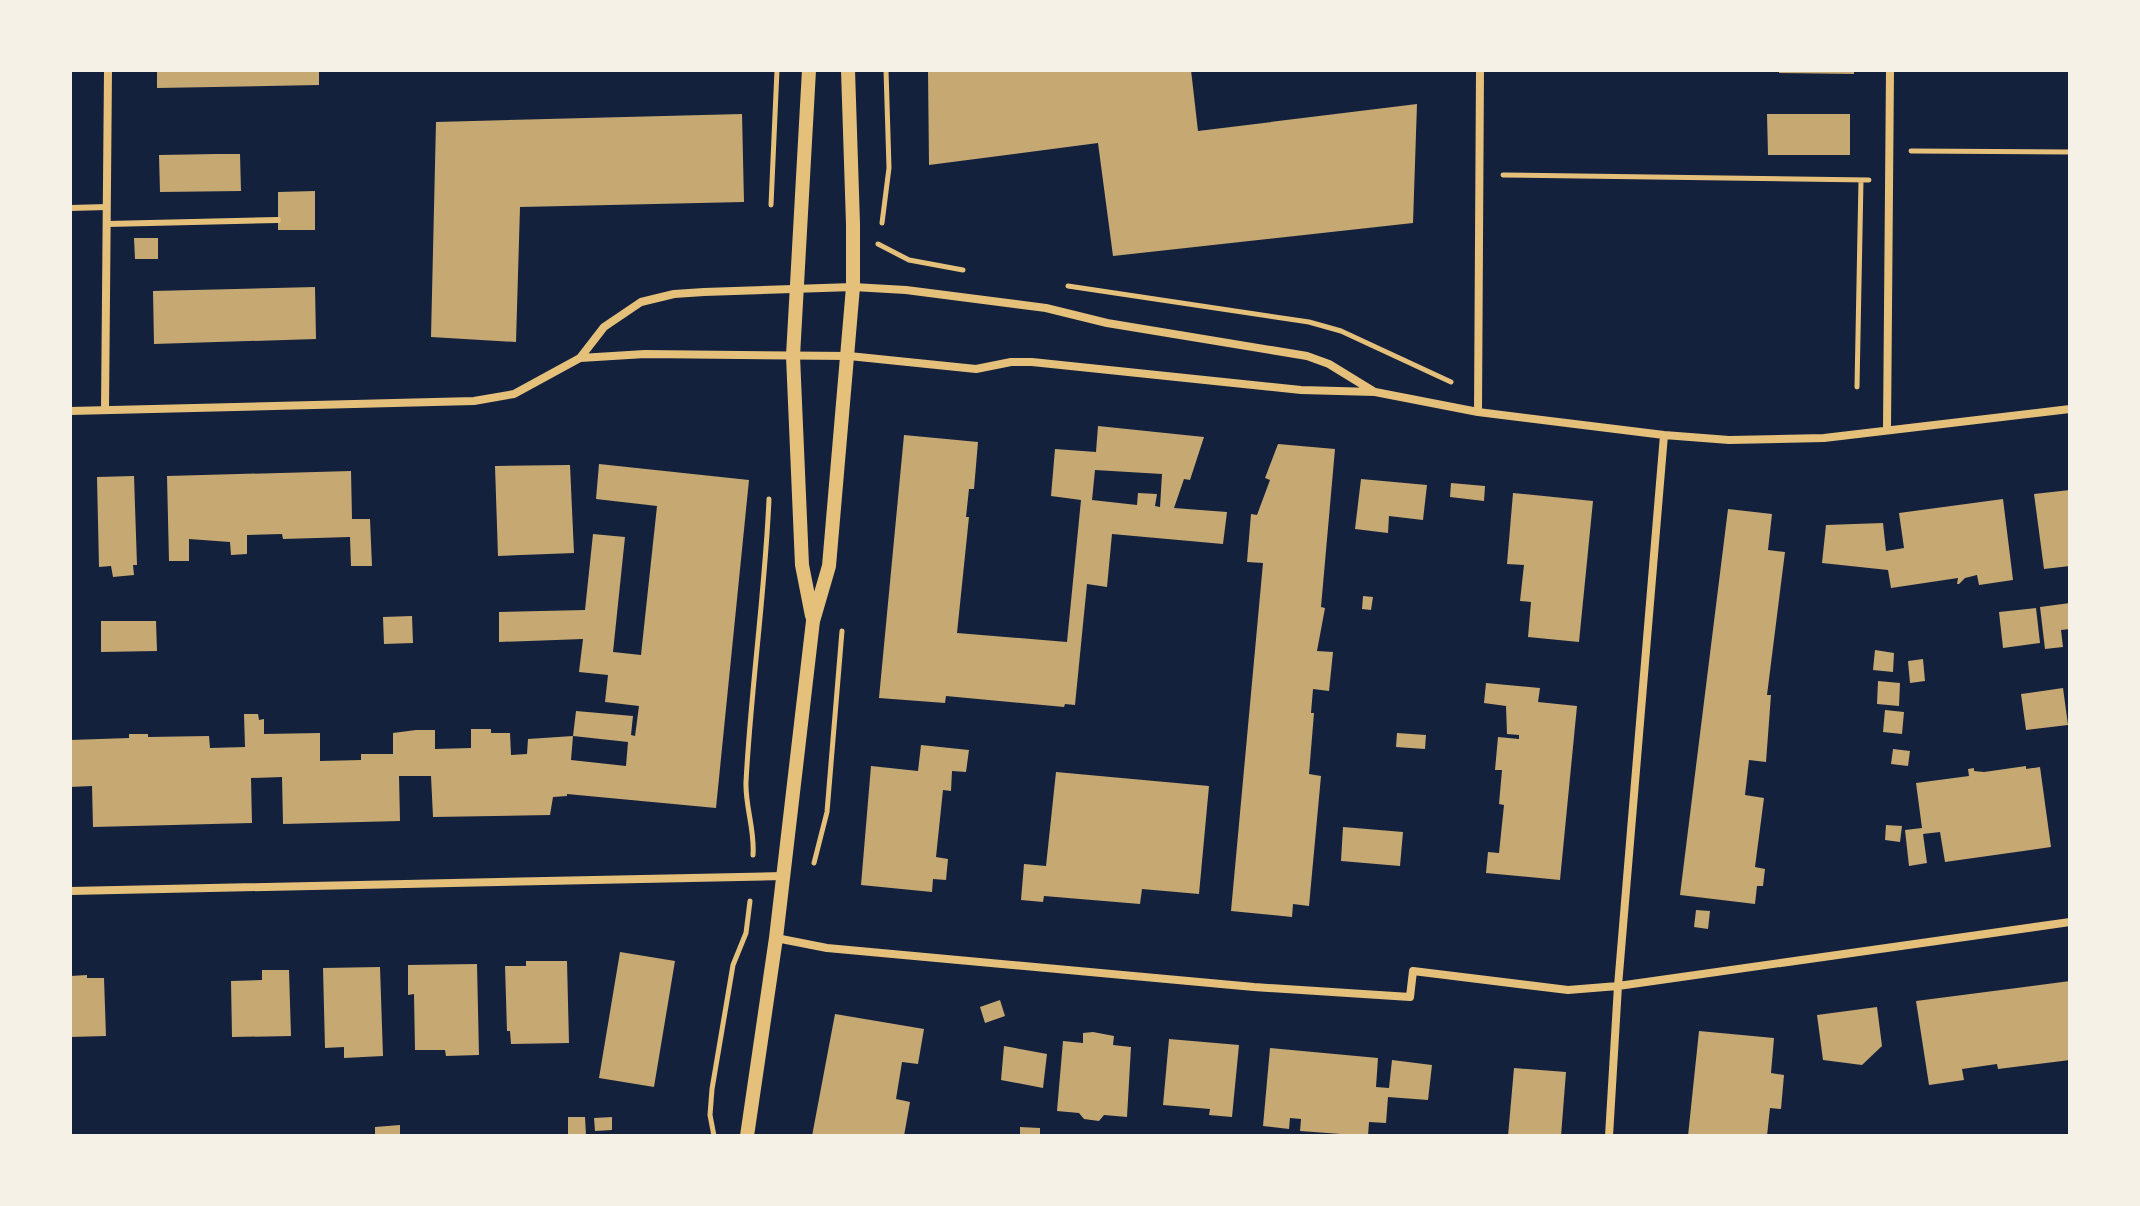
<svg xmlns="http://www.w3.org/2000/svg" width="2140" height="1206" font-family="Mulish,sans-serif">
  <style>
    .building { fill: #c6a872; fill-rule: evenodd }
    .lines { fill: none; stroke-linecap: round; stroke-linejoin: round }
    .path { stroke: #e5c07b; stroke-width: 5 }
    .service { stroke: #e5c07b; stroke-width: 6 }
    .minor { stroke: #e5c07b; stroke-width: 8 }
    .tertiary { stroke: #e5c07b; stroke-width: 14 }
  </style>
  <rect width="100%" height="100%" fill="#14213d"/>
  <path class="building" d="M157 70H319V85L157 88Z
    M928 70H1191L1198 131 1417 104 1413 223 1113 256 1098 143 929 165Z
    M1779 70H1854V74L1779 73Z
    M742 114 744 202 520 207 516 342 431 337 436 122Z
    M1767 114H1850V155H1768Z
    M217 154H240L241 191 160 192 159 155Z
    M315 191V230H278V192Z
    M134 238H158V259H135Z
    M315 287 316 339 154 344 153 291Z
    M1098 426 1204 437 1190 480 1184 479 1174 508 1227 512 1223 544 1112 534 1107 587 1087 584 1075 705 1065 704 1064 707 946 696 945 703 879 698 904 435 978 442 974 489H969L966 517H969L957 633 1067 642 1081 500 1051 496 1055 449 1096 452ZM1095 470 1162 474 1160 507 1155 506 1157 494 1138 493 1137 505 1092 500Z
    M1278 444 1335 449 1321 607 1325 608 1317 651 1333 652 1329 691 1313 689 1311 713H1314L1309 774 1321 776 1309 906 1293 904 1292 917 1231 911 1263 563 1247 562 1251 514 1257 515 1270 480 1265 478Z
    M599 464 749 480 716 808 567 794V796L553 797 550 815 433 817 431 776H399L400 821 283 824 282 777 251 778 252 823 93 827 92 786 70 787V740L129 738V734H148V737L209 736 210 748 245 747 244 714H258L259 720 264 719V734L320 733V761L361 760V754H393V733L416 730H435V749L471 748V729H491V733H510L511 755 527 754 528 739 573 736 576 711 633 716 631 735 635 736 639 706 605 702 608 675 579 672 583 639 499 642V612L585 610 593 534 625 537 613 652 641 655 657 506 596 499ZM573 736 628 742 626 766 571 760Z
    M570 465 574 553 498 556 495 466Z
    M351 471 352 519H370L372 566H351L350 537 283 539 282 534 247 535V554L231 555 230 542 189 539V561H169L167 476Z
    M134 476 137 565H133L134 575 113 577 111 566 99 567 97 477Z
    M1361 479 1427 485 1423 520 1389 516 1388 533 1355 529Z
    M1451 483 1485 486 1484 501 1450 497Z
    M2070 490V566L2044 569 2034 494Z
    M1513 493 1593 501 1579 642 1528 637 1531 602 1520 601 1524 565 1507 564Z
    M2003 499 2013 580 1979 585 1977 575 1965 578 1959 584H1957L1958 578 1891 588 1888 570 1822 563 1826 525 1883 523 1886 551 1904 548 1899 513Z
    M1728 509 1772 514 1768 550 1785 552 1767 695H1771L1766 762 1749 760 1745 795 1764 798 1755 867 1765 869 1763 886H1757L1755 904 1680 895Z
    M1363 596 1373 597 1371 610 1362 609Z
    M2070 603V629L2061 630 2063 647 2045 649 2040 607Z
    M2036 608 2040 643 2003 648 1999 612Z
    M412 616 413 643 384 644 383 617Z
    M101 621H156L157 651 101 652Z
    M1875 650 1894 653 1893 672 1873 670Z
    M1923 659 1925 681 1910 683 1908 661Z
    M1878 681 1900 683 1899 706 1877 704Z
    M1486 683 1540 688 1538 702 1577 706 1560 880 1486 873 1488 852 1499 853 1504 805 1499 804 1502 770H1495L1498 737 1519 739V735L1507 734 1506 706 1484 703Z
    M2063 688 2068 725 2026 730 2021 694Z
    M1885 710 1904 712 1902 734 1883 732Z
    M1397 733 1426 735 1425 749 1396 747Z
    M921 745 969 750 966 772 952 771 951 791 943 790 936 857 948 859 946 880 933 879 932 892 861 885 871 766 918 771Z
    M1893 749 1910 751 1908 766 1891 764Z
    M2026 766V769L2040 767 2051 847 1945 862 1940 832 1923 834 1927 863 1909 866 1905 830 1922 828 1916 783 1969 776 1968 769 1974 768V771L1984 772Z
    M1056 772 1209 786 1199 894 1142 889 1140 904 1044 896 1043 902 1021 900 1024 864 1046 866Z
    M1886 825 1902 826 1900 842 1885 840Z
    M1343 827 1403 832 1400 866 1341 861Z
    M1696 910 1710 911 1708 929 1694 927Z
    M620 952 675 961 654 1087 599 1078Z
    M526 961H567L569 1043 511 1044 510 1031H507L505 966H526Z
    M477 964 479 1055 446 1056 445 1050H415L414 994 408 995V965Z
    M380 967 383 1056 344 1058V1047L325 1048 323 968Z
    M262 970H289L291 1036 232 1037 231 981 262 980Z
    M87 975V978H104L106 1036 70 1037V976Z
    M2070 981V1060L1998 1069 1997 1064 1962 1069 1964 1080 1929 1085 1916 1001Z
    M1000 1000 1005 1016 985 1023 980 1007Z
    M1877 1007 1882 1046 1862 1065 1823 1060 1817 1015Z
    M835 1014 924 1029 918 1064 902 1062 896 1099 910 1102 904 1136H812Z
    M1699 1031 1774 1038 1771 1073 1784 1075 1781 1109 1770 1108 1767 1136H1688Z
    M1093 1032 1114 1036 1113 1045 1131 1047 1127 1117 1104 1115 1099 1121 1084 1119 1079 1113 1057 1111 1063 1041 1083 1043V1033Z
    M1169 1039 1239 1045 1232 1117 1209 1115 1210 1109 1163 1105Z
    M1004 1046 1047 1054 1043 1088 1001 1080Z
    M1270 1048 1378 1058 1376 1087 1389 1088 1392 1060 1432 1065 1428 1100 1388 1097 1386 1123 1369 1122 1368 1136 1300 1131 1301 1119 1290 1118 1289 1129 1263 1126Z
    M1514 1068 1566 1072 1561 1136H1508Z
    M568 1117H585L586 1135H568Z
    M612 1117V1130L595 1131 594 1118Z
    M400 1125V1136H375V1127Z
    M1020 1127 1040 1128V1136H1020Z"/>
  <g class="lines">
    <path class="path" d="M1911 151 2070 152
      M1503 175 1869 180
      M771 205 777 70
      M882 223 889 168 886 70
      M878 244 909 260 963 270
      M1068 286 1309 322 1341 331 1451 382
      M1857 387 1861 180
      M753 855C755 830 745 806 746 782 751 687 765 593 769 499
      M814 863 827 812 842 631
      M714 1136 710 1115 712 1089 733 965 746 933 750 901"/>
    <path class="service" d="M70 208 107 207
      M107 224 278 220"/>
    <path class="minor" d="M580 358 645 354 849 356 976 369 1011 362H1032L1301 390 1375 392 1478 412 1664 435 1729 440 1824 438 2070 409
      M105 410 108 70
      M70 411 474 401 514 394 580 358 604 327 641 302 674 294 704 292 853 287 906 290 1046 308 1107 323 1307 356 1329 364 1373 391
      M1478 412 1480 70
      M1887 429 1890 70
      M70 891 783 876
      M776 938 827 948 1254 987 1410 997 1413 971 1568 990 1618 986 2070 922
      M1609 1136 1618 986 1664 435"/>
    <path class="tertiary" d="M809 70 793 356 802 565 812 616
      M747 1136 776 938 813 621 829 566 853 287V224L848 70"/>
  </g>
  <rect width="2140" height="1206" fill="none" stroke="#f6f1e7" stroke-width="144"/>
</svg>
